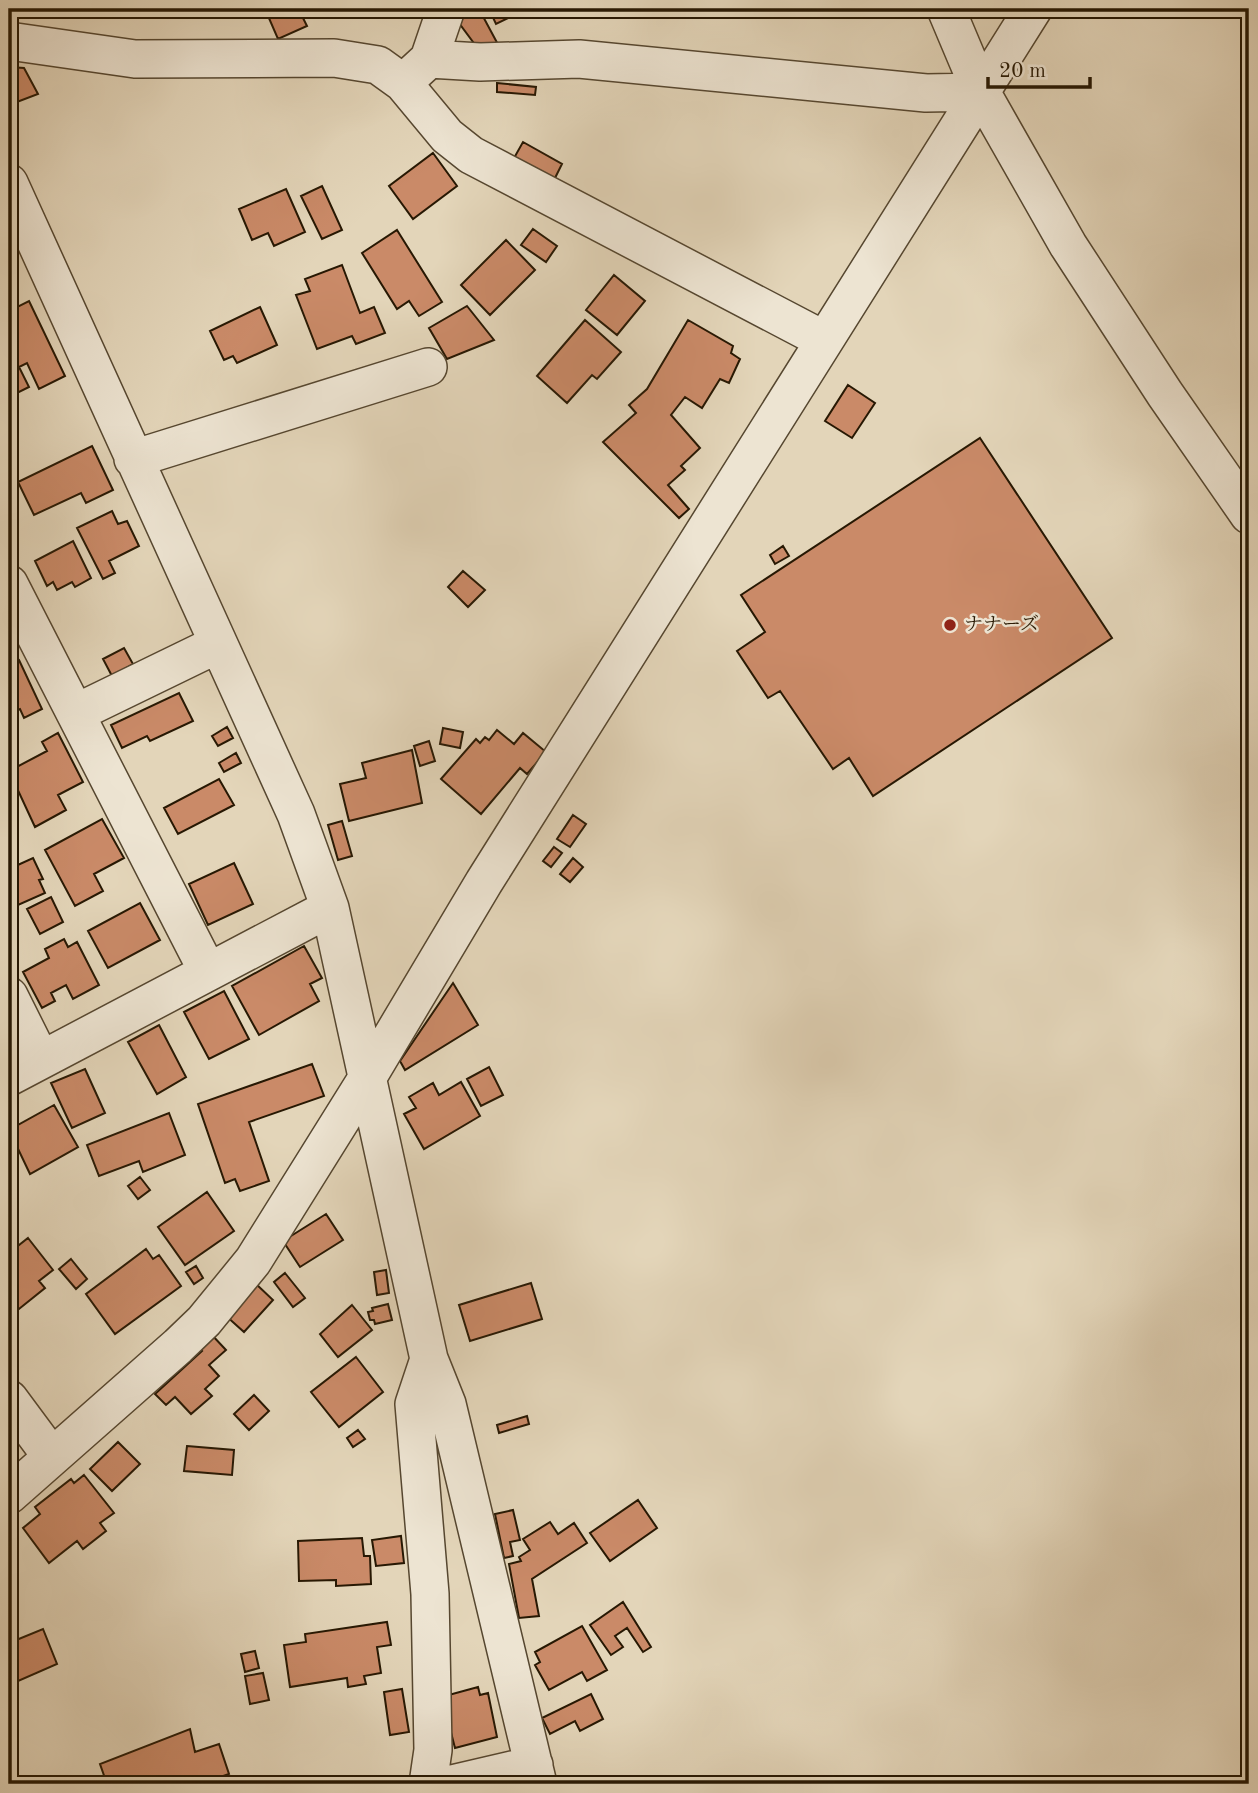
<svg xmlns="http://www.w3.org/2000/svg" width="1258" height="1793" font-family="'Old Standard TT','Noto Serif JP',serif">
  <style>
    .building { fill: #ca8a68; stroke: #271803; stroke-width: 2 }
    .lines { fill: none; stroke-linecap: round; stroke-linejoin: round }
    .minor-casing { stroke: #564730; stroke-width: 40 }
    .minor { stroke: #ede4d2; stroke-width: 37 }
    .poi-dot { fill: #8f2418; stroke: #ede4d2; stroke-width: 2.5 }
    .labels { text-anchor: middle; dominant-baseline: central; stroke-width: 5; stroke-linejoin: round; paint-order: stroke }
    .poi-label { font-size: 19px; fill: #271803; stroke: #ede4d2; text-anchor: start }
  </style>
  <rect width="100%" height="100%" fill="#e3d5b9"/>
  <filter id="stains"><feTurbulence type="fractalNoise" baseFrequency=".00286" numOctaves="4"/><feColorMatrix values="0 0 0 0 .2 0 0 0 0 .09 0 0 0 0 .02 0 0 0 .5 -.17"/></filter>
  <radialGradient id="worn" r=".72"><stop offset=".6" stop-color="#630" stop-opacity="0"/><stop offset="1" stop-color="#630" stop-opacity=".3"/></radialGradient>
  <path class="building" d="M265 9H319L302 16 307 26 278 39Z
    M463 9H479L501 50H479L459 23Z
    M489 9H527L496 24Z
    M9 67 24 68 38 94 9 105Z
    M497 83 536 87 535 95 497 92Z
    M523 142 562 164 554 180 514 158Z
    M433 153 457 186 413 219 389 186Z
    M322 186 342 230 322 239 301 196Z
    M286 189 305 232 274 246 268 233 252 240 239 209Z
    M533 229 557 246 546 262 521 245Z
    M397 230 442 302 419 316 409 301 397 309 362 253Z
    M506 240 535 270 490 315 461 285Z
    M342 265 360 313 374 307 385 333 356 344 352 336 317 349 296 295 310 291 305 279Z
    M614 275 645 301 617 335 586 310Z
    M29 301 65 376 39 389 27 363 19 367 29 387 9 397V311Z
    M467 306 494 340 447 359 429 328Z
    M260 307 277 345 237 363 233 356 224 360 210 331Z
    M585 320 621 352 597 379 592 375 567 403 537 376Z
    M688 320 733 346 731 353 740 359 729 383 720 379 702 408 685 397 671 415 700 448 681 466 685 470 668 485 689 509 679 518 603 442 636 413 629 405 647 389Z
    M848 385 875 403 852 438 825 421Z
    M980 438 1112 638 873 796 849 758 833 769 780 691 768 698 737 651 765 632 741 595Z
    M92 446 113 490 86 503 81 493 34 515 18 482Z
    M112 511 118 524 127 521 139 546 109 561 115 573 103 579 77 528Z
    M73 541 91 578 75 587 72 582 57 590 53 582 47 586 35 561Z
    M783 546 789 556 775 564 770 555Z
    M463 571 485 590 468 607 448 587Z
    M124 648 133 664 112 676 103 659Z
    M19 660 42 709 24 718 20 709 9 714V665Z
    M179 693 193 721 150 741 147 736 122 748 111 725Z
    M227 727 233 738 218 746 212 736Z
    M443 728 463 732 460 748 440 744Z
    M497 730 514 744 523 733 546 752 527 774 520 768 481 814 441 779 476 739 480 743 485 737 489 740Z
    M58 733 83 782 58 795 66 810 35 827 9 771 47 751 42 742Z
    M429 741 435 761 420 766 414 746Z
    M412 750 422 803 349 821 340 784 366 778 362 763Z
    M236 753 241 763 224 772 219 763Z
    M219 779 234 805 178 834 164 808Z
    M573 815 586 824 570 847 557 839Z
    M102 819 124 858 94 874 103 891 75 906 45 850Z
    M342 821 352 856 338 860 328 825Z
    M554 847 562 853 551 867 543 861Z
    M33 858 43 879 39 880 45 893 9 909V869Z
    M573 858 583 867 570 882 560 874Z
    M234 863 253 904 208 925 189 884Z
    M51 897 63 922 40 934 27 909Z
    M140 903 160 940 108 968 88 931Z
    M64 939 68 947 77 942 99 985 73 999 66 985 51 993 55 1001 42 1008 23 972 49 958 45 949Z
    M304 946 322 978 310 984 319 1001 259 1035 232 986Z
    M453 983 478 1025 405 1070 400 1061Z
    M224 991 249 1039 209 1059 184 1012Z
    M159 1025 186 1077 157 1094 128 1042Z
    M312 1064 324 1096 249 1122 269 1181 240 1191 235 1179 225 1183 198 1104Z
    M489 1067 503 1095 481 1106 467 1079Z
    M85 1069 105 1113 72 1128 51 1083Z
    M461 1082 480 1116 424 1149 404 1114 416 1108 409 1097 433 1083 439 1095Z
    M54 1105 78 1147 30 1174 9 1130Z
    M169 1113 185 1155 143 1172 139 1161 99 1176 87 1145Z
    M140 1177 150 1190 138 1199 128 1186Z
    M207 1192 234 1231 185 1265 158 1227Z
    M326 1214 343 1240 300 1267 283 1241Z
    M28 1238 53 1270 39 1281 45 1288 9 1317V1253Z
    M146 1249 153 1259 159 1255 181 1286 115 1334 86 1294Z
    M71 1259 87 1279 76 1289 59 1269Z
    M196 1266 203 1278 194 1284 186 1272Z
    M386 1270 389 1293 377 1295 374 1272Z
    M285 1273 305 1298 293 1307 274 1282Z
    M255 1283 273 1300 244 1332 225 1315Z
    M531 1283 542 1319 470 1341 459 1305Z
    M388 1304 392 1320 375 1324 374 1320H370L368 1312 373 1311 372 1308Z
    M352 1305 372 1330 338 1357 320 1334Z
    M211 1334 226 1350 209 1365 219 1376 205 1389 212 1396 191 1414 175 1397 166 1405 155 1394 202 1351 198 1347Z
    M356 1357 383 1392 339 1427 311 1392Z
    M254 1395 269 1411 249 1430 234 1414Z
    M527 1416 529 1424 499 1433 497 1425Z
    M358 1430 365 1439 353 1447 347 1438Z
    M118 1442 140 1464 112 1491 90 1469Z
    M187 1446 234 1450 232 1475 184 1471Z
    M84 1475 114 1513 100 1523 106 1531 83 1549 77 1541 49 1563 23 1528 40 1514 35 1507 71 1479 74 1483Z
    M638 1500 657 1528 610 1561 590 1533Z
    M513 1510 520 1540 510 1542 513 1556 504 1558 495 1514Z
    M550 1522 558 1534 574 1523 587 1543 532 1579 539 1616 519 1618 509 1564 521 1561 519 1557 530 1550 523 1539Z
    M401 1536 404 1563 376 1566 372 1540Z
    M362 1538 364 1556H370L371 1584 336 1586V1580L299 1581 298 1541Z
    M623 1602 651 1647 643 1652 627 1628 615 1636 623 1647 611 1655 590 1625Z
    M387 1622 391 1645 377 1647 381 1673 364 1676 366 1684 348 1687 347 1678 290 1687 284 1645 306 1642 305 1634Z
    M582 1626 607 1670 587 1681 582 1672 549 1690 535 1665 540 1662 535 1652Z
    M43 1629 57 1664 9 1685V1643Z
    M255 1651 259 1668 245 1672 241 1654Z
    M263 1673 269 1700 250 1704 245 1676Z
    M478 1687 480 1695 488 1693 497 1737 455 1748 446 1713 445 1696Z
    M402 1689 409 1732 390 1735 384 1692Z
    M591 1694 603 1719 580 1731 575 1721 550 1734 542 1718Z
    M190 1729 195 1752 219 1744 229 1774 200 1784H107L100 1764Z"/>
  <g class="lines">
    <defs>
      <path id="minor" d="M946 9 981 92 1068 245 1165 394 1249 515
        M9 41 135 59 334 58 378 65 403 83 447 136 471 155 824 340
        M429 59 446 9
        M403 83 429 59 480 62 579 59 926 93 981 92
        M9 183 296 814 330 908 429 1359 414 1404 430 1594 433 1750 428 1784
        M133 459 428 367
        M9 584 208 972
        M76 713 218 644
        M9 996 41 1060
        M9 1077 330 908
        M429 1359 447 1404 538 1784
        M9 1399 52 1457
        M9 1495 178 1346 204 1321 253 1261 366 1080 484 882 1033 9
        M452 1784 534 1765"/>
    </defs>
    <use href="#minor" class="minor-casing"/>
    <use href="#minor" class="minor"/>
  </g>
  <circle class="poi-dot" cx="950" cy="625" r="7"/>
  <g class="labels">
    <g class="poi-label">
      <text x="964" y="625">ナナーズ</text>
    </g>
  </g>
  <rect width="1258" height="1793" fill="none" stroke="#e3d5b9" stroke-width="35"/>
  <rect x="10" y="10" width="1237" height="1772" fill="none" stroke="#271803" stroke-width="3.5"/>
  <rect x="18" y="18" width="1223" height="1758" fill="none" stroke="#271803" stroke-width="2"/>
  <path d="M988 77v10h102v-10" fill="none" stroke="#271803" stroke-width="3.5"/>
  <text x="999" y="77" font-size="21" fill="#271803" stroke="#ede4d2" stroke-width="5" paint-order="stroke">20 m</text>
  <rect width="100%" height="100%" filter="url(#stains)"/>
  <rect width="100%" height="100%" fill="url(#worn)"/>
</svg>
